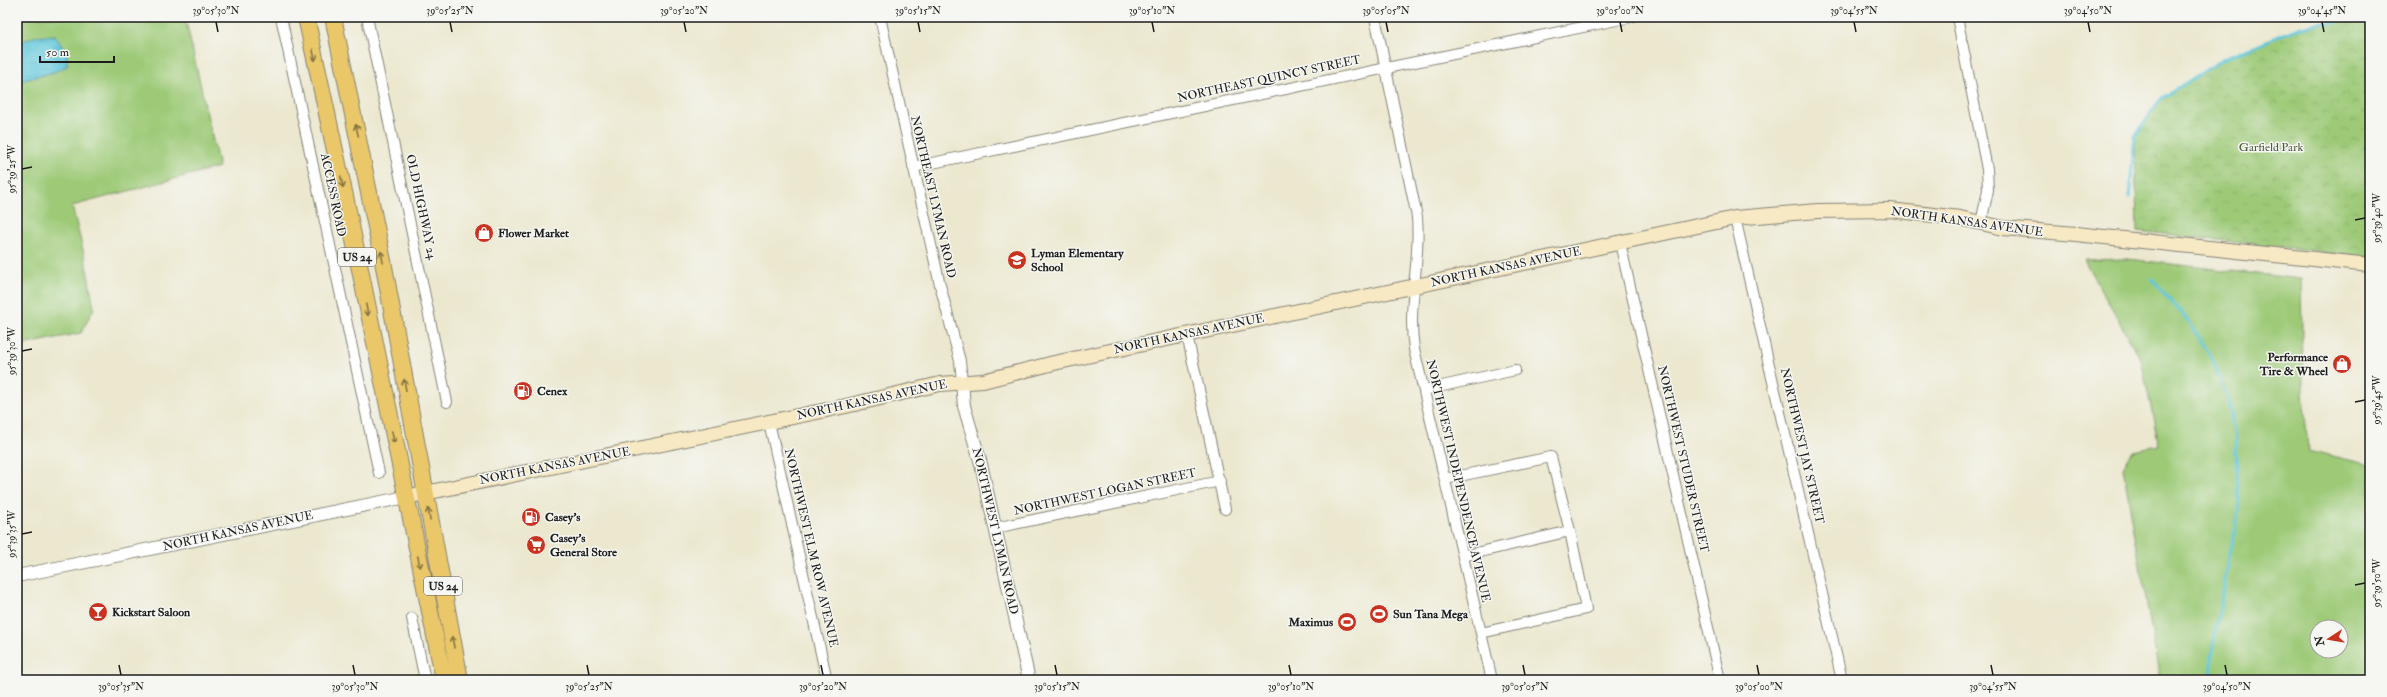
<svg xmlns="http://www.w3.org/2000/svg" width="2387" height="697" font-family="'IM FELL Double Pica',serif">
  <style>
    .grass { fill: #9eca78; stroke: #5d734a; fill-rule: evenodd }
    .park { fill: url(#park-crowns); stroke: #5d734a }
    .water { fill: url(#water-ripples); stroke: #3e727c }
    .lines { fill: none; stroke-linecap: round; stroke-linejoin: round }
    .stream { stroke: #5fc7dc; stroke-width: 3 }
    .minor-casing { stroke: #848276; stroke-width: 12 }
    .tertiary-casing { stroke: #848276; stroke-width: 14 }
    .secondary-casing { stroke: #848276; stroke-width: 16 }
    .trunk-casing { stroke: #848276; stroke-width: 18 }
    .minor { stroke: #fff; stroke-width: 10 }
    .tertiary { stroke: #fff; stroke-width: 12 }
    .secondary { stroke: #f7e9c3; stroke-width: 14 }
    .trunk { stroke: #eac769; stroke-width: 16 }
    .oneway { stroke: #837242 }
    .ticks { fill: none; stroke: #1c1c1c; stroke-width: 1.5 }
    .labels { text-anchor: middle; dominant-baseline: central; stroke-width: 3; stroke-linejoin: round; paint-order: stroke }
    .shield { fill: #f6f6f2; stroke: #5d5d5c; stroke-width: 1 }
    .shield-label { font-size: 11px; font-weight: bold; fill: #1c1c1c }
    .street-label { font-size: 12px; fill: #1c1c1c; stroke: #f6f6f2 }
    .park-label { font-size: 12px; fill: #4a593c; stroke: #f6f6f2 }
    .poi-label { font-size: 12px; font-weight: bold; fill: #1c1c1c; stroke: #f6f6f2; text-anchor: start }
    .neatline { fill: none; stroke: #1c1c1c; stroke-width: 1.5 }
    .ticks-label { font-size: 10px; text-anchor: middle; fill: #1c1c1c }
  </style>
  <defs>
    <pattern id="park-crowns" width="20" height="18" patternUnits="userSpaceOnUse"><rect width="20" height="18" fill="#9eca78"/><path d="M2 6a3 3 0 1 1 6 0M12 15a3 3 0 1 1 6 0" fill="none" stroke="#88ad67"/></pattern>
    <pattern id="water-ripples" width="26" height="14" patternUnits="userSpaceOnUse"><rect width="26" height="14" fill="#5fc7dc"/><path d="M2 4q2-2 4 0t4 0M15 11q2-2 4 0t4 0" fill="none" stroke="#52aabc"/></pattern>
  </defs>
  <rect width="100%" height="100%" fill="#f6f6f2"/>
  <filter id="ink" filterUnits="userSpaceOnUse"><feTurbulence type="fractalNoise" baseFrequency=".025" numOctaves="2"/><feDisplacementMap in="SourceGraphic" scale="8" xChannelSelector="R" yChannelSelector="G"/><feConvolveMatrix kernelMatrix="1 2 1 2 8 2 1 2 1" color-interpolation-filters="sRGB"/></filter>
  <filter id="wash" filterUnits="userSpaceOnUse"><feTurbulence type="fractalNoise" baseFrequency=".012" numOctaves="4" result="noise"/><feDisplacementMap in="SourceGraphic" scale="16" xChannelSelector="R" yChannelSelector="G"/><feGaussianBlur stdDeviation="0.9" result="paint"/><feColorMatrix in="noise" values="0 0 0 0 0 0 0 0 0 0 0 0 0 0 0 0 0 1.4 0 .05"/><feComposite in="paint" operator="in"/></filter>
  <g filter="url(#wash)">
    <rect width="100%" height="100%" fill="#ece8d0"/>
    <path class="grass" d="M17 17H185L219 167 72 206 85 258 94 308 81 333 17 346Z
      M2128 259 2301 279 2303 391 2308 450 2370 465V680H2160L2123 467 2133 450 2159 445 2141 360 2084 260ZM2317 627H2341V651H2317Z"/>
    <path class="park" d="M2360 17H2370V257L2137 231 2135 136 2162 98 2225 58 2301 27Z"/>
    <path class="water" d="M55 35 67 54V66L54 72 17 82V43L34 37Z"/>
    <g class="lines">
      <path class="stream" d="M2129 198 2135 136 2162 98 2225 58 2301 27 2360 17
        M2152 279 2191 324 2209 354 2228 399 2235 438 2239 505 2211 656 2212 680"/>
    </g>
  </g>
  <g filter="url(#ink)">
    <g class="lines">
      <defs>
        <path id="minor" d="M281 17 379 473
          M367 17 447 402
          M880 17 940 285 960 361 962 382
          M1375 17 1417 217C1421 261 1407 305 1414 349L1492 680
          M1957 17 1987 169 1988 190 1981 223
          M913 167 1631 17
          M1735 218 1842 680
          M1620 243 1720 680
          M1187 335 1225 509
          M1424 390 1515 370
          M769 422 827 680
          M1445 479 1551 457 1570 531 1586 609 1481 633
          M995 528 1220 481
          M1463 556 1570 531
          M412 618 425 680"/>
        <path id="tertiary" d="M962 382 964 406 981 464 1029 680
          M17 576 406 497"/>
        <path id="secondary" d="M406 497 846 406 940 384 983 381 1054 363 1735 218 1818 211 1890 210 1960 218 2003 228 2076 234 2370 265"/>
        <path id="trunk" d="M306 17 346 201 444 680
          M333 17 383 261 460 680"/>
      </defs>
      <use href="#minor" class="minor-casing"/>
      <use href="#tertiary" class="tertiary-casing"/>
      <use href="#secondary" class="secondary-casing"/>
      <use href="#trunk" class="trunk-casing"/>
      <use href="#minor" class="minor"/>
      <use href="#tertiary" class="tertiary"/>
      <use href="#secondary" class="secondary"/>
      <use href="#trunk" class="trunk"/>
    </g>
    <defs><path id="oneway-shaft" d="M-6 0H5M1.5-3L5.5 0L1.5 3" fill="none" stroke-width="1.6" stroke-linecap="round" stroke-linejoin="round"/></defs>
    <g class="oneway">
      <use href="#oneway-shaft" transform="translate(314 55) rotate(78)"/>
      <use href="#oneway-shaft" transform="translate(357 130) rotate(-102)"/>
      <use href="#oneway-shaft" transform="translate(342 182) rotate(78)"/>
      <use href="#oneway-shaft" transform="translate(382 257) rotate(-101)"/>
      <use href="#oneway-shaft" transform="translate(367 310) rotate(79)"/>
      <use href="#oneway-shaft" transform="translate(405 385) rotate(-100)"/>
      <use href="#oneway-shaft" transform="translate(393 437) rotate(78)"/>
      <use href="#oneway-shaft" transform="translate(429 514) rotate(-101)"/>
      <use href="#oneway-shaft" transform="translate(419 562) rotate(78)"/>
      <use href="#oneway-shaft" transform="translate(453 642) rotate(-101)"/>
    </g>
  </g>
  <path class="ticks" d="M216 22 218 32M450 22 452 32M684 22 686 32M918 22 920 32M1152 22 1154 32M1386 22 1388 32M1620 22 1622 32M1854 22 1856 32M2088 22 2090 32M2322 22 2324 32M22 169 32 167M2355 220 2365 218M22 351 32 349M2355 402 2365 400M22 534 32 532M2355 585 2365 583M119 665 121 675M353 665 355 675M587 665 589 675M821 665 823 675M1055 665 1057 675M1289 665 1291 675M1523 665 1525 675M1757 665 1759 675M1991 665 1993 675M2225 665 2227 675"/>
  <defs>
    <symbol id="shop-disc" viewBox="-11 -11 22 22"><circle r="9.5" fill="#c8321e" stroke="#f6f6f2"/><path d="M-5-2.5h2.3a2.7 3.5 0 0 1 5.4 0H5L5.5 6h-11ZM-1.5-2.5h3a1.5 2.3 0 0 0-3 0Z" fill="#fff"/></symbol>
    <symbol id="school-disc" viewBox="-11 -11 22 22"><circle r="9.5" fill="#c8321e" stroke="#f6f6f2"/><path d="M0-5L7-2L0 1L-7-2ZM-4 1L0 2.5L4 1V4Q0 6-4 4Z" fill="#fff"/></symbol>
    <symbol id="fuel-disc" viewBox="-11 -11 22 22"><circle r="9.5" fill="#c8321e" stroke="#f6f6f2"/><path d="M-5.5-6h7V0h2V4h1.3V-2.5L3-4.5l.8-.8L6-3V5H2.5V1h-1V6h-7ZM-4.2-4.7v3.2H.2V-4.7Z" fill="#fff"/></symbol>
    <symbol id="supermarket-disc" viewBox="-11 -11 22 22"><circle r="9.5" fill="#c8321e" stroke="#f6f6f2"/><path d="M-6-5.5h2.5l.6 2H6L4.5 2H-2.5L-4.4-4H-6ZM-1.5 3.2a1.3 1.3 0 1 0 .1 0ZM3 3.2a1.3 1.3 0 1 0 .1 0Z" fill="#fff"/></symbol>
    <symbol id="bar-disc" viewBox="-11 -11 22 22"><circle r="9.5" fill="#c8321e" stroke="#f6f6f2"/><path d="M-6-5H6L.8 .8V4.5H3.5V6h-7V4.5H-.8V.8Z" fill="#fff"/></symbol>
    <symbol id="stadium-disc" viewBox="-11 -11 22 22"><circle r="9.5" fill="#c8321e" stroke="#f6f6f2"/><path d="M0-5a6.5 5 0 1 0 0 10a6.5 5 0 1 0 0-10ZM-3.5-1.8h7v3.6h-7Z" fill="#fff"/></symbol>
  </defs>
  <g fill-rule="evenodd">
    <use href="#shop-disc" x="473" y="222" width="22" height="22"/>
    <use href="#school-disc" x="1006" y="249" width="22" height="22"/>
    <use href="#shop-disc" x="2331" y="353" width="22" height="22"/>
    <use href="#fuel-disc" x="512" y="380" width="22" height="22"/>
    <use href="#fuel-disc" x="520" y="506" width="22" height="22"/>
    <use href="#supermarket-disc" x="525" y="534" width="22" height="22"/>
    <use href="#bar-disc" x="87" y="601" width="22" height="22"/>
    <use href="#stadium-disc" x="1368" y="603" width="22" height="22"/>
    <use href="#stadium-disc" x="1336" y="611" width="22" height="22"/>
  </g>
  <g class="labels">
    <g class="shield">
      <rect x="338" y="248" width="38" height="18" rx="3"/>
      <rect x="424" y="577" width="38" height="18" rx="3"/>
    </g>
    <g class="shield-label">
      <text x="357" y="257">US 24</text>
      <text x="443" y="586">US 24</text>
    </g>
    <g class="street-label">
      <text transform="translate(1269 79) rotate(-12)">NORTHEAST QUINCY STREET</text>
      <text transform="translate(333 195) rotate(78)">ACCESS ROAD</text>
      <text transform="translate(933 197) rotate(77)">NORTHEAST LYMAN ROAD</text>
      <text transform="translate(421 207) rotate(78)">OLD HIGHWAY 24</text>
      <text transform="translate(1967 222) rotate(8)">NORTH KANSAS AVENUE</text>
      <text transform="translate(1506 267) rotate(-12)">NORTH KANSAS AVENUE</text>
      <text transform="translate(1189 334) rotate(-12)">NORTH KANSAS AVENUE</text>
      <text transform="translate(872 400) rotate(-12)">NORTH KANSAS AVENUE</text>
      <text transform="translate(1802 446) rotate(77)">NORTHWEST JAY STREET</text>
      <text transform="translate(1683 459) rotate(77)">NORTHWEST STUDER STREET</text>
      <text transform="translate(555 466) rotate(-11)">NORTH KANSAS AVENUE</text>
      <text transform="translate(1458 481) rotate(77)">NORTHWEST INDEPENDENCE AVENUE</text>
      <text transform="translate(1105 492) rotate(-12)">NORTHWEST LOGAN STREET</text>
      <text transform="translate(238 531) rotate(-12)">NORTH KANSAS AVENUE</text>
      <text transform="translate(995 531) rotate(77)">NORTHWEST LYMAN ROAD</text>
      <text transform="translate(811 548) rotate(77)">NORTHWEST ELM ROW AVENUE</text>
    </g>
    <g class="park-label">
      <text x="2271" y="147">Garfield Park</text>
    </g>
    <g class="poi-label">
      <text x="498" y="233">Flower Market</text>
      <text x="1031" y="253">Lyman Elementary<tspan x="1031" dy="14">School</tspan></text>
      <text x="2328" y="357" text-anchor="end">Performance<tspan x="2328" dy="14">Tire &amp; Wheel</tspan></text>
      <text x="537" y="391">Cenex</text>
      <text x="545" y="517">Casey's</text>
      <text x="550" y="538">Casey's<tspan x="550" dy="14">General Store</tspan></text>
      <text x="112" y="612">Kickstart Saloon</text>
      <text x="1393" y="614">Sun Tana Mega</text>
      <text x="1333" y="622" text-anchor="end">Maximus</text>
    </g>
  </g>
  <rect width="2387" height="697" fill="none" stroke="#f6f6f2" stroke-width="44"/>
  <g transform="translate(2329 639) rotate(258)"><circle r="19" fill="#f6f6f2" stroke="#9f9f9c"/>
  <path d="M0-3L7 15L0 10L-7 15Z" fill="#c8321e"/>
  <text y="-6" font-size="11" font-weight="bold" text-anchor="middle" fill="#1c1c1c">N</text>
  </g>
  <path d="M40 56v6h74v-6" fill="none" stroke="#1c1c1c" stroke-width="2"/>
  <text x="46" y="56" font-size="12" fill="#1c1c1c" stroke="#f6f6f2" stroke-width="3" paint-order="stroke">50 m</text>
  <rect x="22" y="22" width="2343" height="653" class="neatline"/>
  <g class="ticks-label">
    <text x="216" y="14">39°05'30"N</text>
    <text x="450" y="14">39°05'25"N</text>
    <text x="684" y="14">39°05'20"N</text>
    <text x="918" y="14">39°05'15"N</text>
    <text x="1152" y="14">39°05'10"N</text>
    <text x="1386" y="14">39°05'05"N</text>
    <text x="1620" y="14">39°05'00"N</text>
    <text x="1854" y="14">39°04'55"N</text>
    <text x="2088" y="14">39°04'50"N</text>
    <text x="2322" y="14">39°04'45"N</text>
    <text transform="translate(11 169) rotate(-90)" y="4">95°39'25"W</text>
    <text transform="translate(2376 218) rotate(-90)" y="4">95°39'40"W</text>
    <text transform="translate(11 351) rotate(-90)" y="4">95°39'30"W</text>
    <text transform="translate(2376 400) rotate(-90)" y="4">95°39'45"W</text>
    <text transform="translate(11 534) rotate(-90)" y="4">95°39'35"W</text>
    <text transform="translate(2376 583) rotate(-90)" y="4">95°39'50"W</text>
    <text x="121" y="690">39°05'35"N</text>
    <text x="355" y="690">39°05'30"N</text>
    <text x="589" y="690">39°05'25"N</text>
    <text x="823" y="690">39°05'20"N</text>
    <text x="1057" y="690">39°05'15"N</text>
    <text x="1291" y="690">39°05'10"N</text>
    <text x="1525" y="690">39°05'05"N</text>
    <text x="1759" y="690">39°05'00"N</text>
    <text x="1993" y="690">39°04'55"N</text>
    <text x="2227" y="690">39°04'50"N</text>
  </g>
</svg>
